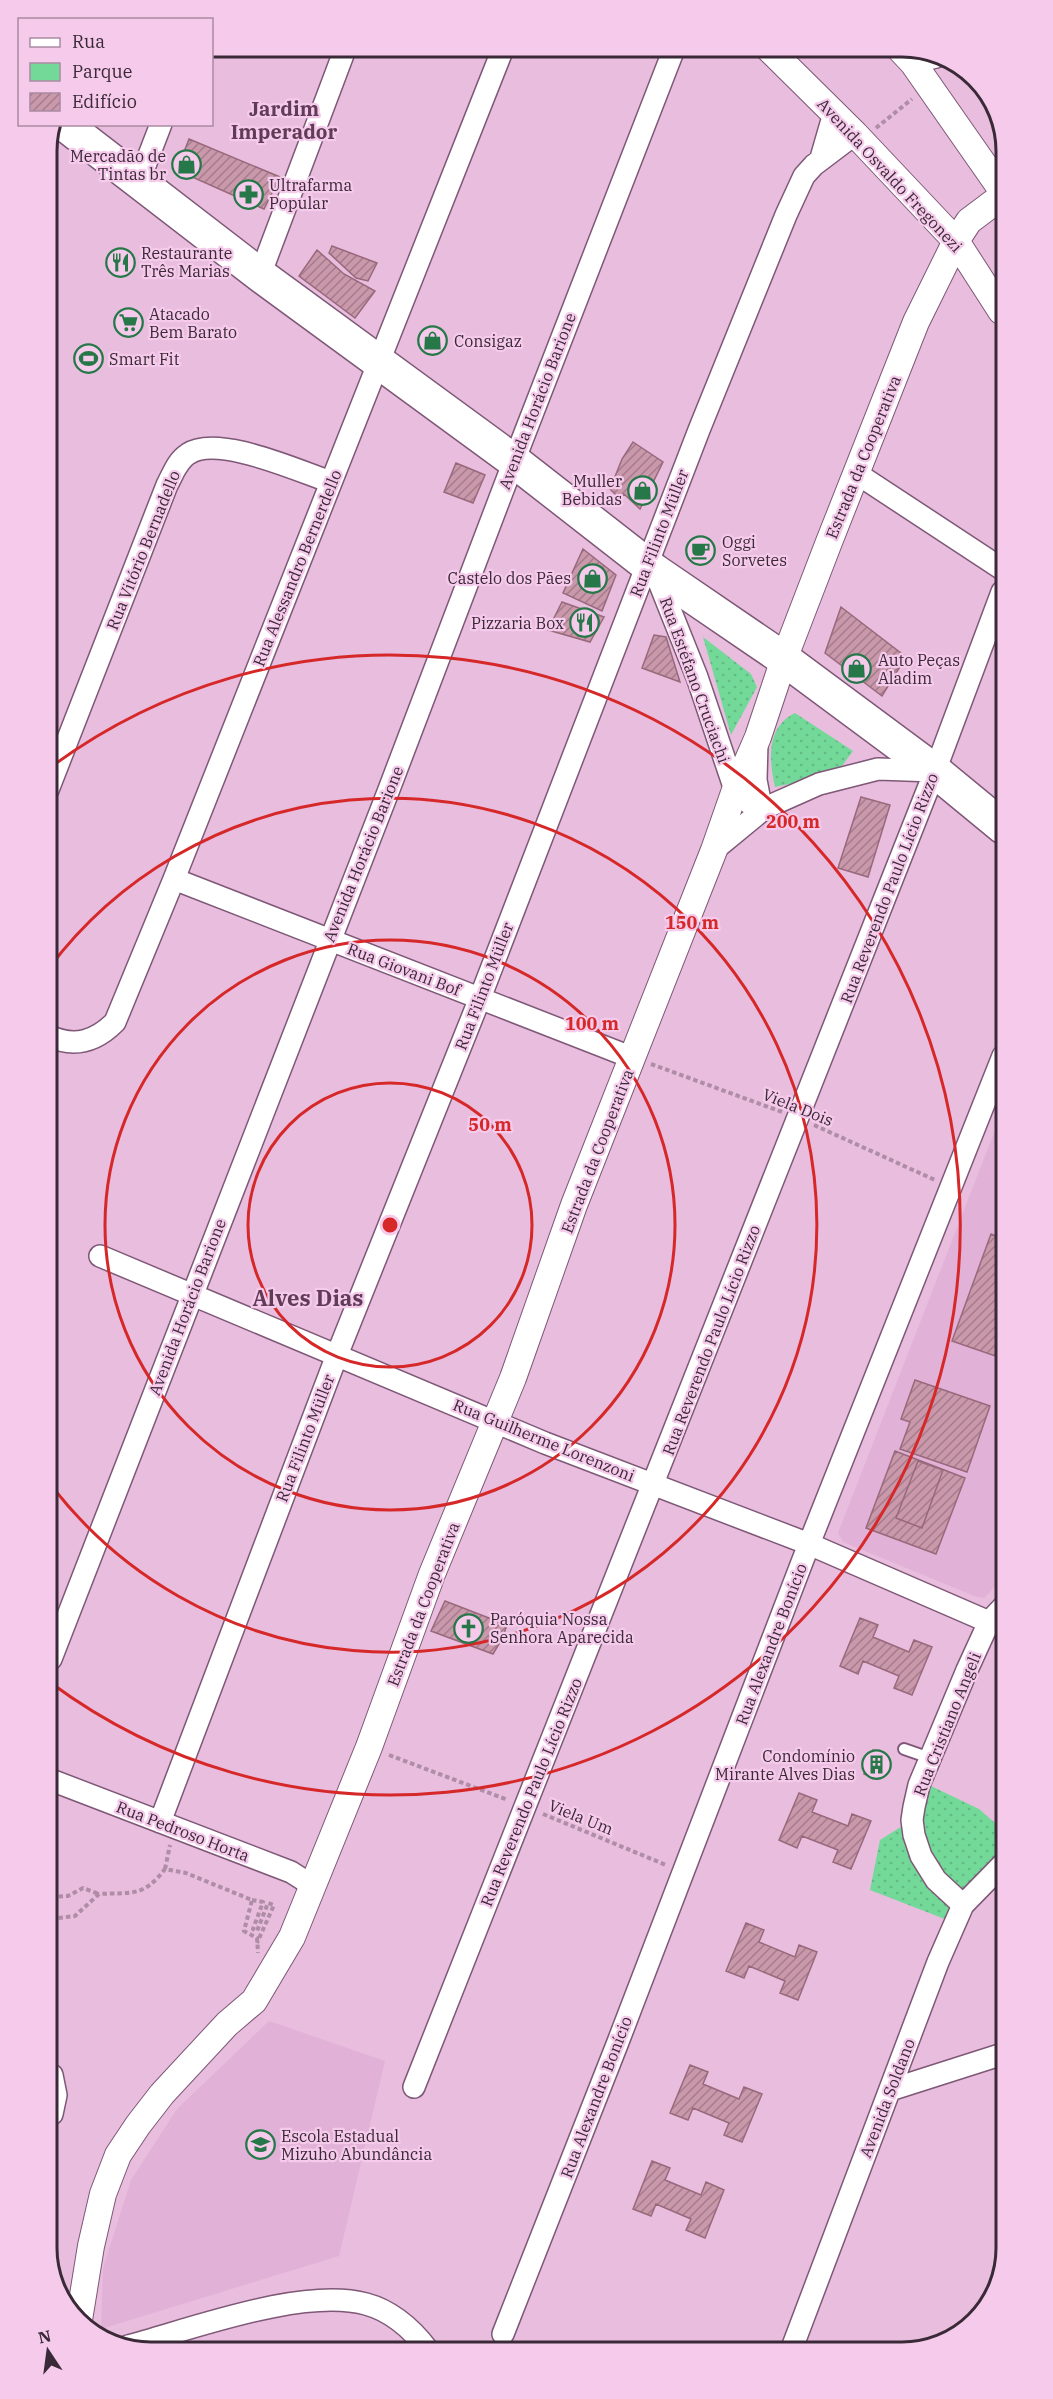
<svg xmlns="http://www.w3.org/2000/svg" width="1053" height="2399" font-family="'IBM Plex Serif',serif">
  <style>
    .built { fill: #e2b1d7 }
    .green { fill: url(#green-dots) }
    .building { fill: url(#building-hatch); stroke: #98697b; stroke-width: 1.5 }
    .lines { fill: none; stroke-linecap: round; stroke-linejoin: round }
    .service-casing { stroke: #7e5876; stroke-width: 14 }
    .minor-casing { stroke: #7e5876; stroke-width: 24 }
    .tertiary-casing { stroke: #7e5876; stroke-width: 28 }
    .primary-casing { stroke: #7e5876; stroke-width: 36 }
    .path { stroke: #af8da7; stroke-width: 4; stroke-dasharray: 4.5 3; stroke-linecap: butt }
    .service { stroke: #fff; stroke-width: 10 }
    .minor { stroke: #fff; stroke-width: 21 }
    .tertiary { stroke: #fff; stroke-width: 26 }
    .primary { stroke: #fff; stroke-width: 33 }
    .ring { fill: none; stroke: #d62828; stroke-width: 3 }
    .labels { text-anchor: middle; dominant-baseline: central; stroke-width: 4.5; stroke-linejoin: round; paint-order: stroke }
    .poi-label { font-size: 16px; fill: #3a2936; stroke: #f5caeb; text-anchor: start }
    .street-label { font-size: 16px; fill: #3a2936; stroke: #f5caeb }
    .quarter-label { font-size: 20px; font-weight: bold; fill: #603c58; stroke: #f5caeb }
    .district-label { font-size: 22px; font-weight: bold; fill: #603c58; stroke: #f5caeb }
    .rim { fill: none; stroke: #3a2936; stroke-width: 3 }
    .centre { fill: #d62828; stroke: #f5caeb; stroke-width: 3 }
    .ring-label { font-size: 18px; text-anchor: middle; font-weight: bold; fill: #d62828; stroke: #f5caeb; stroke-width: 4.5; stroke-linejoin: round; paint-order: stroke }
  </style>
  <defs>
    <pattern id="green-dots" width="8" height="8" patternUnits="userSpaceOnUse" patternTransform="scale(1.5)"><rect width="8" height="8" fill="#73d999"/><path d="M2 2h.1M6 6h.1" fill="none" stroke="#64ba84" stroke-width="1.8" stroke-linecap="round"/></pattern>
    <pattern id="building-hatch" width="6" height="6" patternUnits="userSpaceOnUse" patternTransform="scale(1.5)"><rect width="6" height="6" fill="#ca98ab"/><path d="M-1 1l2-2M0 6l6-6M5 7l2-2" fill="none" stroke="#a57c8c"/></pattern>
  </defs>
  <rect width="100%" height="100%" fill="#e8bdde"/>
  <path class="built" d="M1003 1110 1005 1576 984 1598 977 1597 843 1542 838 1533Z
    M269 2021 385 2061 339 2256 101 2329 103 2268 131 2180 177 2109Z"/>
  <path class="green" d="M703 637 751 674 757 687 731 735Z
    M795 713 853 751 836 774 775 787C769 760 766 727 795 713Z
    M931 1786 979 1809 1005 1832V1867L955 1923 870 1890 880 1840 915 1818Z"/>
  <path class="building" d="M189 139 280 177 264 209 192 177 180 162Z
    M47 158 55 163 47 181Z
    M332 246 377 263 368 281 356 278 329 253Z
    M317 250 344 274 375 291 355 318 299 276Z
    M633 442 663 462 640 509 624 494 620 499 610 489 622 459Z
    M456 463 485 475 473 503 444 492Z
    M583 549 616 575 602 611 563 593Z
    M562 602 604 617 590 642 548 630Z
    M841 607 906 657 882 696 825 653Z
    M654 635 666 637 680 682 642 668Z
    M861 797 890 805 868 877 838 868Z
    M1003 920V942L997 940Z
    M991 1234 1004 1239V1359L952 1341Z
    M915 1380 990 1406 967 1472 900 1449 910 1422 901 1419Z
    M895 1451 965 1478 936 1554 866 1528Z
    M918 1461 943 1470 922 1528 896 1518Z
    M445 1601 507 1625 502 1639 493 1654 431 1631Z
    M860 1618 878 1625 873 1637 909 1652 914 1640 932 1647 912 1695 894 1688 899 1676 863 1661 858 1674 840 1666Z
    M873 1750 887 1756 878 1779 864 1774Z
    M799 1793 817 1800 812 1812 848 1826 852 1814 871 1821 851 1869 833 1862 838 1850 802 1836 797 1848 779 1840Z
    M746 1923 764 1930 759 1942 795 1957 799 1945 817 1952 798 2000 780 1993 785 1981 749 1966 744 1978 726 1971Z
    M690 2065 708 2072 703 2084 739 2099 744 2087 762 2094 742 2142 724 2135 729 2123 693 2108 688 2120 670 2113Z
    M652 2161 670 2168 665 2180 701 2195 706 2182 724 2190 705 2238 686 2230 691 2219 656 2204 651 2216 633 2209Z"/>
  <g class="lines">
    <defs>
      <path id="service" d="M904 1749 930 1758"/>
      <path id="minor" d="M913 63 936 57
        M821 158 834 113
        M139 181 161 124
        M260 275 344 52
        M856 473 1002 569
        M655 572 697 677 735 790 749 803 765 808
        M757 743 756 780 761 806
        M48 790 167 485C173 474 177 461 188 454 217 434 298 471 331 482
        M714 850 765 808 819 784 878 769 934 771
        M174 879 633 1058
        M49 1036C75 1048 96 1041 115 1022L174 879 502 51
        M100 1256 545 1443 809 1544 989 1622
        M51 1659 388 792 514 461 674 49
        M51 1780 291 1872 313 1886
        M160 1822 337 1355 480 998 699 430 786 215 804 176 814 165 855 134
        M963 1905 936 1880 921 1856 914 1835 912 1820 914 1807 919 1785 967 1670 989 1622 1005 1605
        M52 2075 56 2095 52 2114
        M414 2087 935 771 1002 592
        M890 2090 1006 2053
        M503 2334 618 2042 809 1544 1003 1056
        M128 2346C192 2329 303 2287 366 2304 392 2311 412 2329 428 2350
        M792 2348 938 1962 963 1905 1005 1862"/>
      <path id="tertiary" d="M898 47 913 63 1001 189
        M768 48 855 134 956 241 1001 311
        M79 2320 91 2246 103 2194 118 2155 138 2125 162 2094 227 2024 254 2001 292 1937 369 1747 432 1574 513 1378 574 1205 714 850 735 790 758 737 784 659 829 542 916 322 956 241 969 221 1001 197"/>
      <path id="primary" d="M64 124 260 275 514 461 655 571 784 659 935 771 1003 827"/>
    </defs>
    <use href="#service" class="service-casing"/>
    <use href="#minor" class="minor-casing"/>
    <use href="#tertiary" class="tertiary-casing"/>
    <use href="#primary" class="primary-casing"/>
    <path class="path" d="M876 128 912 99
      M651 1064 782 1112
      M814 1125 935 1180
      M389 1755 508 1800
      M543 1814 666 1865
      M165 1869 170 1845
      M51 1897 68 1896 83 1888 99 1894
      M252 1900 263 1902 253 1929 257 1931 268 1903 274 1905 257 1943
      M51 1919 75 1916 99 1894C131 1892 143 1898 165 1869L186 1873 252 1900 244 1931 257 1938 258 1953"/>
    <use href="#service" class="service"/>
    <use href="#minor" class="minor"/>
    <use href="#tertiary" class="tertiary"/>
    <use href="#primary" class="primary"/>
  </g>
  <g class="ring">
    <circle cx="390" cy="1225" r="142"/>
    <circle cx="390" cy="1225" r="285"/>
    <path d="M49 968A427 427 0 1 1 51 1485"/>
    <path d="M51 767A570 570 0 1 1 51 1683"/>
  </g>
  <defs>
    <symbol id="shop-ring" viewBox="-11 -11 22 22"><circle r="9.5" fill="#f5caeb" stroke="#267849" stroke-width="1.5"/><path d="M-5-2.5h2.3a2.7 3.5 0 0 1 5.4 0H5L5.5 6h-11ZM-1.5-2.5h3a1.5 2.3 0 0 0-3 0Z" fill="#267849"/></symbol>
    <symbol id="pharmacy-ring" viewBox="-11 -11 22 22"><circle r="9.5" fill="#f5caeb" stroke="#267849" stroke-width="1.5"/><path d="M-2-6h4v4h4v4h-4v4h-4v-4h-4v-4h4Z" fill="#267849"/></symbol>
    <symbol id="restaurant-ring" viewBox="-11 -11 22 22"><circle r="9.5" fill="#f5caeb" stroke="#267849" stroke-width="1.5"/><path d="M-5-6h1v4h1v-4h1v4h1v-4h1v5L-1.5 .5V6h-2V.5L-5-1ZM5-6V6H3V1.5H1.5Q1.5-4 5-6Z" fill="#267849"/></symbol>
    <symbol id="supermarket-ring" viewBox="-11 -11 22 22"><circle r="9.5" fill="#f5caeb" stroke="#267849" stroke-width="1.5"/><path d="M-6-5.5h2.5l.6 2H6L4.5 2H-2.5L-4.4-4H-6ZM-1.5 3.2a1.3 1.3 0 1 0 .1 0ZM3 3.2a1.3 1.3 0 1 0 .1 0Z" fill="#267849"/></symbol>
    <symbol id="stadium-ring" viewBox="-11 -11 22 22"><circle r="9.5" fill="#f5caeb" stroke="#267849" stroke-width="1.5"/><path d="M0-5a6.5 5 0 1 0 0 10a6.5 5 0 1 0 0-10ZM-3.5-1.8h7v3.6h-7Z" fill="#267849"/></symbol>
    <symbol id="cafe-ring" viewBox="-11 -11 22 22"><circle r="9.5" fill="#f5caeb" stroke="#267849" stroke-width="1.5"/><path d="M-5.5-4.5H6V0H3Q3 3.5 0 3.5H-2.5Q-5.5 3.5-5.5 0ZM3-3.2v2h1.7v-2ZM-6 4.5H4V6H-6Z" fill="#267849"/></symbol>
    <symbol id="church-ring" viewBox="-11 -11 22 22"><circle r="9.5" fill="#f5caeb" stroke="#267849" stroke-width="1.5"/><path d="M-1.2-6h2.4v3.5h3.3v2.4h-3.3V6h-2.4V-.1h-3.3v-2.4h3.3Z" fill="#267849"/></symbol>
    <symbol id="building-ring" viewBox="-11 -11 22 22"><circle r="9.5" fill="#f5caeb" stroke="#267849" stroke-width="1.5"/><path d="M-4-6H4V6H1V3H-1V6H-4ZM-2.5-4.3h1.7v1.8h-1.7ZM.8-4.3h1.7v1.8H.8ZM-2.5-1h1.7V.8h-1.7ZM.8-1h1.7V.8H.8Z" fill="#267849"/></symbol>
    <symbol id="school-ring" viewBox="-11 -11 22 22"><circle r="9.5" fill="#f5caeb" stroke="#267849" stroke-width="1.5"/><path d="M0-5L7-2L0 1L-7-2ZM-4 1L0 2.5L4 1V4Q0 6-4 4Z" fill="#267849"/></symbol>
  </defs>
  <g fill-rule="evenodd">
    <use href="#shop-ring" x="170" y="148" width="33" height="33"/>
    <use href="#pharmacy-ring" x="232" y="178" width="33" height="33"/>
    <use href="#restaurant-ring" x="104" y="246" width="33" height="33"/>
    <use href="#supermarket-ring" x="112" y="306" width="33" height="33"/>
    <use href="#shop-ring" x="416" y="324" width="33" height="33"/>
    <use href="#stadium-ring" x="72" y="342" width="33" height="33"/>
    <use href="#shop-ring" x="626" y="474" width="33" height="33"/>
    <use href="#cafe-ring" x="684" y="534" width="33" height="33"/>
    <use href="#shop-ring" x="576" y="562" width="33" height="33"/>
    <use href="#restaurant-ring" x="568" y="606" width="33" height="33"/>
    <use href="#shop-ring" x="840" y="652" width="33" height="33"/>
    <use href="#church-ring" x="452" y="1612" width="33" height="33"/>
    <use href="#building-ring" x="860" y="1748" width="33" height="33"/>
    <use href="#school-ring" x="244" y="2128" width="33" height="33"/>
  </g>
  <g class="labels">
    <g class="poi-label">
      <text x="166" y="156" text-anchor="end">Mercadão de<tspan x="166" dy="18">Tintas br</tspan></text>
      <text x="269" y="185">Ultrafarma<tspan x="269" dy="18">Popular</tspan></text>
      <text x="141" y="253">Restaurante<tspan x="141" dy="18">Três Marias</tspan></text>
      <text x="149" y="314">Atacado<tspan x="149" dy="18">Bem Barato</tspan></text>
      <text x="454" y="341">Consigaz</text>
      <text x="109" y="359">Smart Fit</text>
      <text x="622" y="481" text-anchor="end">Muller<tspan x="622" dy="18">Bebidas</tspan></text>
      <text x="722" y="542">Oggi<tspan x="722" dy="18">Sorvetes</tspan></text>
      <text x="571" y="578" text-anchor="end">Castelo dos Pães</text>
      <text x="564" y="623" text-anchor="end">Pizzaria Box</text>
      <text x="878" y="660">Auto Peças<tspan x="878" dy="18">Aladim</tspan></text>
      <text x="490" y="1619">Paróquia Nossa<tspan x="490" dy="18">Senhora Aparecida</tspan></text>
      <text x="855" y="1756" text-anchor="end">Condomínio<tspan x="855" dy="18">Mirante Alves Dias</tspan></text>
      <text x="281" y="2136">Escola Estadual<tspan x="281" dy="18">Mizuho Abundância</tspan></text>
    </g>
    <g class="street-label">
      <text transform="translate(890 175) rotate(47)">Avenida Osvaldo Fregonezi</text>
      <text transform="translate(537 401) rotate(-69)">Avenida Horácio Barione</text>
      <text transform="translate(863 457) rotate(-68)">Estrada da Cooperativa</text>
      <text transform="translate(659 533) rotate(-69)">Rua Filinto Müller</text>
      <text transform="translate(143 550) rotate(-68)">Rua Vitório Bernadello</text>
      <text transform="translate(297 568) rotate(-68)">Rua Alessandro Bernerdello</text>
      <text transform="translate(695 680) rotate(70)">Rua Estéfano Cruciachi</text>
      <text transform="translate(363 854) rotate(-68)">Avenida Horácio Barione</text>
      <text transform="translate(889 888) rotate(-69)">Rua Reverendo Paulo Lício Rizzo</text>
      <text transform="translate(404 969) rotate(21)">Rua Giovani Bof</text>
      <text transform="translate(484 986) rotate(-69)">Rua Filinto Müller</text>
      <text transform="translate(798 1107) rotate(22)">Viela Dois</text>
      <text transform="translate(597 1151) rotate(-69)">Estrada da Cooperativa</text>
      <text transform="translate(187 1307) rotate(-69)">Avenida Horácio Barione</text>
      <text transform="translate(711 1340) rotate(-69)">Rua Reverendo Paulo Lício Rizzo</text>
      <text transform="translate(305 1438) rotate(-69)">Rua Filinto Müller</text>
      <text transform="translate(544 1440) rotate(22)">Rua Guilherme Lorenzoni</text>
      <text transform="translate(423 1604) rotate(-69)">Estrada da Cooperativa</text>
      <text transform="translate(771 1644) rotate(-69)">Rua Alexandre Bonício</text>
      <text transform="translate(947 1724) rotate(-68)">Rua Cristiano Angeli</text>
      <text transform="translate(531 1792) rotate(-68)">Rua Reverendo Paulo Lício Rizzo</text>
      <text transform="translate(581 1817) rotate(22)">Viela Um</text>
      <text transform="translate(183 1831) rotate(21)">Rua Pedroso Horta</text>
      <text transform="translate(596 2097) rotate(-69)">Rua Alexandre Bonício</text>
      <text transform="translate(887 2098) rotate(-69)">Avenida Soldano</text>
    </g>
    <g class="quarter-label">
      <text x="284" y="108">Jardim<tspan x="284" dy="23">Imperador</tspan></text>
    </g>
    <g class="district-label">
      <text x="308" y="1297">Alves Dias</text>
    </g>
  </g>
  <path d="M0 0H1053V2399H0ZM151 57H902A94 94 0 0 1 996 151V2248A94 94 0 0 1 902 2342H151A94 94 0 0 1 57 2248V151A94 94 0 0 1 151 57Z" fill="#f5caeb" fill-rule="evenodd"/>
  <path class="rim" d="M151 57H902A94 94 0 0 1 996 151V2248A94 94 0 0 1 902 2342H151A94 94 0 0 1 57 2248V151A94 94 0 0 1 151 57Z"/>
  <circle cx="390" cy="1225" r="9" class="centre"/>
  <g class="ring-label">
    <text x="793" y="828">200 m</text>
    <text x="692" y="929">150 m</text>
    <text x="592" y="1030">100 m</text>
    <text x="490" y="1131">50 m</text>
  </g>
  <rect x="18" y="18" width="195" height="108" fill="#f5caeb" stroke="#aa8aa3" stroke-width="1.5"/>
  <rect x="30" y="38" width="30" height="9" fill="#ffffff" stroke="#aa8aa3" stroke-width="1.5"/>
  <text x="72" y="48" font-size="18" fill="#3a2936">Rua</text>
  <rect x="30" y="63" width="30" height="18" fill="#73d999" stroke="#aa8aa3" stroke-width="1.5"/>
  <text x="72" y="78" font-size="18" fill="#3a2936">Parque</text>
  <rect x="30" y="93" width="30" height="18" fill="url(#building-hatch)" stroke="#aa8aa3" stroke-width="1.5"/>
  <text x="72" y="108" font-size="18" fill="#3a2936">Edifício</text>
  <g transform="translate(48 2351) rotate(347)" stroke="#f5caeb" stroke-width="4.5" paint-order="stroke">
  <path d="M0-4.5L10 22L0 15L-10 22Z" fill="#3a2936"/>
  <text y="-9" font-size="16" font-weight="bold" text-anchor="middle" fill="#3a2936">N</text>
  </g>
</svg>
